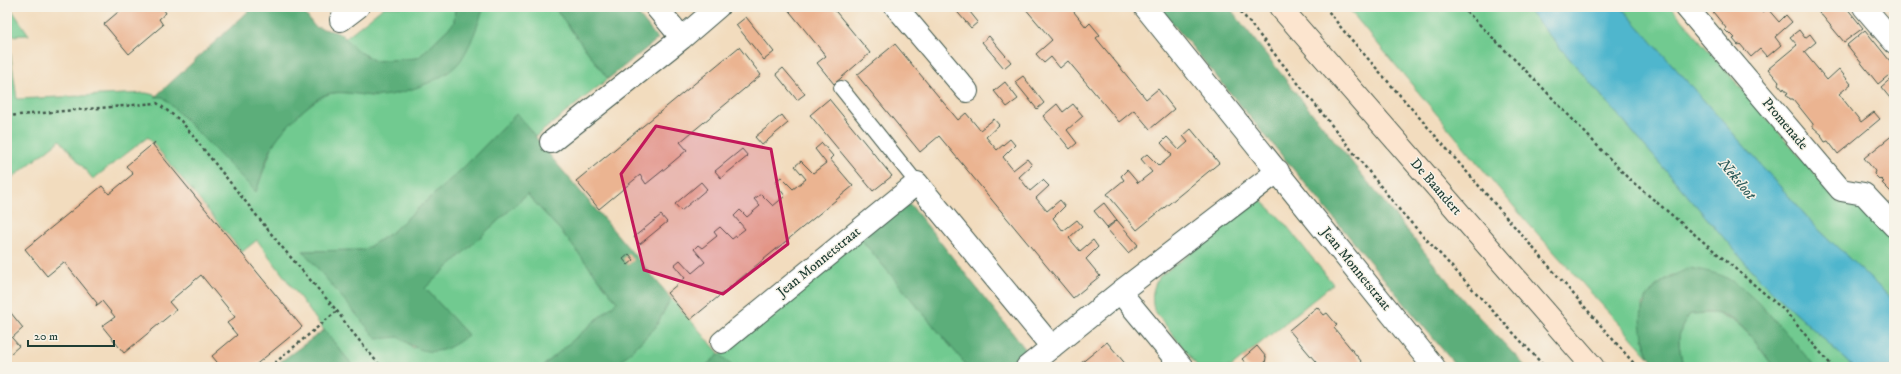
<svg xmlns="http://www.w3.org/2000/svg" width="1901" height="374" font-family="'IM FELL DW Pica',serif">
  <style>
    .green { fill: #71ca90; stroke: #488462 }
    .forest { fill: #5cae7a; stroke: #3e7657 }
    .water { fill: #4fb6cd; stroke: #377a80 }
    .building { fill: #ebb491 }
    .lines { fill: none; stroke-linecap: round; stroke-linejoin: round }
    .lane-casing { stroke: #3f5549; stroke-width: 16 }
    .street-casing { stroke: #3f5549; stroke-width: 24 }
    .secondary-casing { stroke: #3f5549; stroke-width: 24 }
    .path { stroke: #3f5549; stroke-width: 2.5; stroke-dasharray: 3 3; stroke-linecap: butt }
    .lane { stroke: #fff; stroke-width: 14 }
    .street { stroke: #fff; stroke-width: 22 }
    .secondary { stroke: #fce5cf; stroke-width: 22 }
    .marked { fill: #c2185b; fill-opacity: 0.2; stroke: #c2185b; stroke-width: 3; stroke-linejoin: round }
    .labels { text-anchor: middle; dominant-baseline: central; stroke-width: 3; stroke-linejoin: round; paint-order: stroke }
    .street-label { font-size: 14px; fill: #1f3d34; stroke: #f7f3e8 }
    .water-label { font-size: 15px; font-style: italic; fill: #2b5b5a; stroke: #f7f3e8 }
  </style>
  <rect width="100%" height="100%" fill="#f7f3e8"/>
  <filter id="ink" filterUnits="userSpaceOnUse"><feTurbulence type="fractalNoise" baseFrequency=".025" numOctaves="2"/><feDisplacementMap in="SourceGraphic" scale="8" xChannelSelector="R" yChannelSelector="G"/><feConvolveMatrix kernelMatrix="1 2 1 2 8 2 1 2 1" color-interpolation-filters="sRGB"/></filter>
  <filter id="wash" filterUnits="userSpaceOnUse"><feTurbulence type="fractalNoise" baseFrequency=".012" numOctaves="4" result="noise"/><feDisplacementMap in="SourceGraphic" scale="16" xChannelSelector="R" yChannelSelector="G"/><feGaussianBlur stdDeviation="0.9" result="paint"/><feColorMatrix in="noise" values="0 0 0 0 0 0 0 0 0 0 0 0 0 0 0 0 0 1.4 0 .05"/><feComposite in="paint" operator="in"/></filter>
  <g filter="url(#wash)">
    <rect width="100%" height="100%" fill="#f2dcbe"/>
    <path class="green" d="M7 7H10L29 35 8 36 17 99 146 93 163 97 256 191C262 176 267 160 273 145 281 129 315 96 332 93 346 91 364 95 378 97L483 10 482 7H554L608 79 535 137 517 113 462 169 392 232 364 250 303 251 413 348 468 335 425 288 527 194 561 231 617 302 542 367H354L324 330 257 240 242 252 148 137 93 179 60 140 7 182Z
      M384 7H455L454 23 418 58 375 61 357 50 345 38Z
      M1347 7H1525L1761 281 1854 367H1816L1794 344 1765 309 1724 277 1672 275 1656 286 1642 304 1643 339 1649 357 1526 221Z
      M1621 7H1671L1840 203 1857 202 1894 243V301L1816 227Z
      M1261 200 1282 220 1333 284 1231 367H1198L1154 310C1151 298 1152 287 1160 276L1223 229 1220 224 1251 204Z
      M860 238 968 367H733L720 354 704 367H615L655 328 671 298 720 354Z
      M1713 313C1744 319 1755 344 1774 367H1683C1679 341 1674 337 1690 314Z"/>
    <path class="forest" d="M253 7H300L315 27 340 33 357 50 375 61 418 58 454 23 455 7H482L483 10C477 27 471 45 461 60 449 79 398 97 376 96 360 96 340 89 325 95 310 101 283 129 274 143 266 157 262 176 256 192L173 107 163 97H155Z
      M554 7H632L658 39 608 79Z
      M1159 7H1229L1300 98 1464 301 1526 367H1457Z
      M517 113 552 158 671 298 655 328 615 367H542L617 302 561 231 527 194 425 288 468 335C443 355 426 358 399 337L377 339 303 251 364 250 392 232 462 169Z
      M910 204 1026 350 1004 367H968L860 238 886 217Z
      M1690 268C1701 270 1712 272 1723 276 1756 292 1790 340 1816 367H1774C1758 347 1740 313 1712 313 1705 312 1697 314 1690 314 1674 336 1679 342 1683 367H1656C1648 355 1644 344 1642 330 1636 294 1661 280 1690 268Z
      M324 330 354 367H273Z
      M720 354 733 367H704Z"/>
    <path class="water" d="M1525 7H1621L1816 227 1894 301V367H1854L1761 281Z"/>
    <g id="blocks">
      <path class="building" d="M124 7H168L164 10 166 13 159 19 163 25 129 54 104 24Z
        M786 7H832L870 53 834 84 817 63 826 56Z
        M953 7H966L978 22 971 28Z
        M1024 7H1070L1086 27 1090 23 1100 35 1096 38 1146 99 1158 89 1174 109 1150 129 1134 110 1119 122 1068 61 1060 68 1051 57 1044 63 1036 54 1052 40Z
        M1709 7H1759L1762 12 1767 8 1779 22 1786 15 1792 22 1775 37 1781 45 1767 57 1760 49 1751 57 1740 44 1738 45 1733 39 1735 38 1731 34 1730 35 1725 30 1726 28Z
        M1815 7H1846L1863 28 1844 42Z
        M746 17 774 52 764 60 736 25Z
        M1799 30 1805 38 1810 34 1816 42 1804 52 1827 80 1839 69 1851 84 1839 94 1861 122 1874 112 1880 119 1838 154 1828 141 1825 142 1821 136 1822 135 1813 127V124L1793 99H1790L1786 94 1788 93 1784 88 1783 90 1778 84 1779 82 1768 69 1797 45 1790 37Z
        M1865 30 1894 66V71L1878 84 1847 45Z
        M989 36 1011 62 1004 68 982 42Z
        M895 44 958 120 966 113 980 130 994 119 999 125 986 137 997 150 1010 139 1015 145 1003 157 1013 170 1027 159 1032 165 1019 177 1030 191 1043 180 1049 186 1036 198 1047 211 1060 200 1065 206 1053 218 1063 231 1077 220 1082 226 1069 238 1080 251 1093 240 1098 247 1086 259 1100 276 1073 298 939 136 920 152 857 75Z
        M739 47 761 75 680 142 687 150 667 167 646 184 640 175 599 209 576 181Z
        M783 68 805 94 797 100 776 74Z
        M1023 76 1044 103 1037 109 1015 82Z
        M1894 76V103L1881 87Z
        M1005 82 1018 99 1007 107 994 91Z
        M829 99 892 176 873 191 810 115Z
        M1057 104 1063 112 1073 104 1083 116 1067 130 1077 143 1070 149 1043 116Z
        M782 115 788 123 762 145 755 137Z
        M1191 129 1219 163 1137 230 1107 194 1124 180 1121 176 1127 170 1138 183 1152 172 1141 159 1147 154 1159 166 1172 155 1161 143 1167 137 1179 150 1188 142 1183 136Z
        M1894 134V195L1882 183 1884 182 1880 178 1879 179 1874 174 1875 171 1864 158Z
        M155 142 153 145 302 327 253 367H221L212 356 237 335 227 323 235 317 201 275 169 302 176 310 124 353 102 326 115 317 102 301 96 306 97 303 64 262 47 276 25 249 102 186 109 194 133 174 126 166Z
        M822 143 833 156 830 159 853 186 690 320 667 293 685 278 674 265 680 260 692 273 705 262 694 249 698 245 702 248 717 236 714 232 720 227 732 239 745 229 734 216 740 210 747 217 760 206 754 199 761 194 773 206 785 196 775 182 781 177 793 189 806 179 795 166 801 161 813 173 826 163 815 149Z
        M742 149 748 156 721 178 715 171Z
        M701 182 707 189 681 211 675 204Z
        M1104 203 1117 220 1107 227 1094 211Z
        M661 215 667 222 640 244 634 237Z
        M1117 220 1138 245 1128 253 1107 229Z
        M629 254 634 260 628 265 623 259Z
        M1317 307 1324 315 1327 313 1337 325 1334 328 1366 367H1320L1289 330Z
        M7 308 23 328 12 338 19 346 10 354 7 351Z
        M1107 342 1128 367H1082L1080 364Z
        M1257 346 1266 357 1265 364 1262 367H1249L1242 359Z"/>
    </g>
  </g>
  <g filter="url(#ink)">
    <use href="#blocks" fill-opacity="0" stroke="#3f5549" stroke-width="1"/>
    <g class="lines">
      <defs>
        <path id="lane" d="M841 88 917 183"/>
        <path id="street" d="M656 7 682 38 718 7
          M896 7 967 91
          M1145 7 1434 367
          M1686 7 1841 190 1864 194 1894 226
          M1864 7 1894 42
          M341 20 358 7
          M551 142 682 38
          M1120 292 1182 367
          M722 342 917 183 1052 347
          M1027 367 1120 292 1278 171"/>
        <path id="secondary" d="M1280 7 1593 367"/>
      </defs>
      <use href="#lane" class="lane-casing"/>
      <use href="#street" class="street-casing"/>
      <use href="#secondary" class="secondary-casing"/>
      <path class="path" d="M1237 7 1402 213 1545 367
        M1325 7 1343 30 1637 367
        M1462 7 1540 85 1628 178 1784 310 1833 367
        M7 116 157 103 181 121 281 246 337 311 349 328 381 367
        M270 367 337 311"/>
      <use href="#lane" class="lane"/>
      <use href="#street" class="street"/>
      <use href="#secondary" class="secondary"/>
    </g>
  </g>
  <path class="marked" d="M656 126 771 149 788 244 723 294 644 270 621 174Z"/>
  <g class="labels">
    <g class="street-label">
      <text transform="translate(1785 124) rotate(50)">Promenade</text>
      <text transform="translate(1436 187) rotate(49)">De Baandert</text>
      <text transform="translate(819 262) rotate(-39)">Jean Monnetstraat</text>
      <text transform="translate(1356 269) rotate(51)">Jean Monnetstraat</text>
    </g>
    <g class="water-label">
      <text transform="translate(1737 179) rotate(50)">Neksloot</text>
    </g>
  </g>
  <rect width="1901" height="374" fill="none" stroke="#f7f3e8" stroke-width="24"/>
  <path d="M28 340v6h86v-6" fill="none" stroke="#1f3d34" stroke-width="2"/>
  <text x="34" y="340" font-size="12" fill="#1f3d34" stroke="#f7f3e8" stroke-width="3" paint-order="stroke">20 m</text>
</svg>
